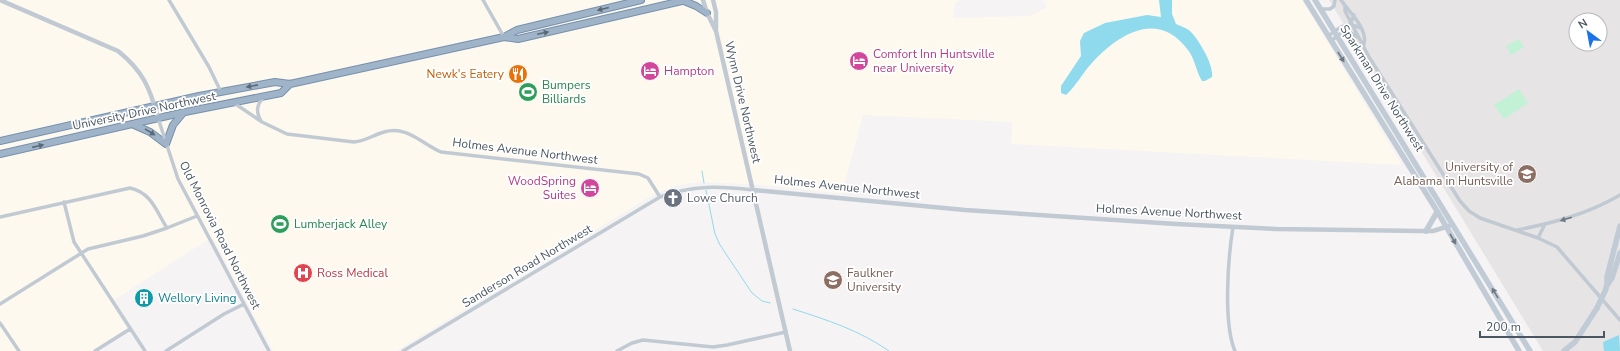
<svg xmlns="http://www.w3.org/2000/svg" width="1620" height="351" font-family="'Nunito Sans',sans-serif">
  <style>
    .commercial { fill: #fdf9ef }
    .education { fill: #e6e4e5; fill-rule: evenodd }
    .green { fill: #c3f1d5 }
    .water { fill: #90daee }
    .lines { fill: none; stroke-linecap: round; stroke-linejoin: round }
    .stream { stroke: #90daee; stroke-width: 1 }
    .trunk-casing { stroke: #7690ad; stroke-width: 8 }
    .minor { stroke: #c1cad2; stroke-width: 3.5 }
    .tertiary { stroke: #c1cad2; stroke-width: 4.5 }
    .secondary { stroke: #c1cbd6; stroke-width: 5.5 }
    .trunk { stroke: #9fb4c9; stroke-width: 6 }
    .secondary-bridge { stroke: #c1cbd6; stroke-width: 5.5 }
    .oneway { fill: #5b6976 }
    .oneway2 { fill: #6e7984 }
    .oneway3 { fill: #6e7983 }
    .labels { text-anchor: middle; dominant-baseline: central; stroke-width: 3.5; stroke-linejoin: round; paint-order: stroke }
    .hotel-label { font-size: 12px; fill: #b23c85; stroke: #fff; text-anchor: start }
    .food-label { font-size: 12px; fill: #c56008; stroke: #fff; text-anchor: end }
    .leisure-label { font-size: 12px; fill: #27864d; stroke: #fff; text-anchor: start }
    .street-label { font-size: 12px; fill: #4a5661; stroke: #fff }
    .education-label { font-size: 12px; fill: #785e54; stroke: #fff; text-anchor: end }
    .worship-label { font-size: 12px; fill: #5b616d; stroke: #fff; text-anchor: start }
    .health-label { font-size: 12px; fill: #be3a42; stroke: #fff; text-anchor: start }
    .culture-label { font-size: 12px; fill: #0d838f; stroke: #fff; text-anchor: start }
  </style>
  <rect width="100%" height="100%" fill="#f5f3f3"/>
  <path class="commercial" d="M0 0H960L955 3 953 18 1030 16 1047 7 1043 0H1302L1402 165 1011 144 1012 122 863 115 842 194 761 185 701 182 678 185 653 195 396 351H273L212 237 111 302 127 328 92 351H0Z"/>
  <path class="education" d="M1329 0H1620V351H1543ZM1576 20H1600V44H1576Z"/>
  <path class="green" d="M1519 39 1524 47 1511 55 1506 46Z
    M1519 89 1528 103 1504 119 1494 105Z"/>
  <path class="water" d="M1159 0H1172V14L1176 24C1180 26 1187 28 1190 31 1199 40 1214 65 1212 77L1205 81H1202C1196 71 1195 59 1188 50 1158 9 1118 34 1091 64 1082 74 1076 86 1066 95L1061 93V86L1081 56 1080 41 1084 33 1105 23 1147 15 1161 17Z
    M1619 335 1620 351H1604L1603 342Z"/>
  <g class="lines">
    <path class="stream" d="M702 171 704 183
      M706 190 715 234 720 245 752 293 762 301 770 303
      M793 309C827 320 859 330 889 351"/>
    <defs>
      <path id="trunk" d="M684 1 696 6 707 13
        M504 37 518 39 686 0
        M132 124 150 132 166 144 173 125 183 113
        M0 141 199 96 275 82 290 84 504 37 517 30 641 0
        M0 154 185 112 281 93 290 84"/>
    </defs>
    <use href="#trunk" class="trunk-casing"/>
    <path class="minor" d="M169 0 209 67 221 92
      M483 0 504 37
      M1341 0C1348 11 1368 28 1364 44
      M1345 7V11L1369 57 1460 201 1469 211 1480 218 1538 238 1557 247 1620 320
      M1321 9H1330L1334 6 1335 0
      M1344 33H1351L1357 37
      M1328 36C1340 28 1346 20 1360 28
      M1331 41 1349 27 1354 15
      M234 103 262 122 287 134 354 142C366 141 373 135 384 132 407 125 422 144 441 152L639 174 648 178 660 197
      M158 118 178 179 269 351
      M261 121C256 112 256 105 264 97
      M64 202 74 242 145 351
      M0 217 130 188C152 193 156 211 167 228
      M1233 227C1228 258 1223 323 1235 351
      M1517 230C1553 223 1588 214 1620 195
      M1538 238 1544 226
      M0 304 88 249 143 236 167 228 197 216
      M0 323 19 351
      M95 351 130 329
      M166 351 224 314 244 304
      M403 351 660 197C693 185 719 186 753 190
      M617 351 632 343 643 340 713 347 727 345 786 332"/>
    <path class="tertiary" d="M0 0 118 51C143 71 150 88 158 118
      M703 0 707 13 716 31 790 351
      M713 0 716 12V29
      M753 190 965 210 1176 224 1276 229 1422 231H1433L1449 226"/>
    <path class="secondary" d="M1306 0 1437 211 1519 351
      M1315 0 1530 351
      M1426 231 1437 212
      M1607 285V277L1620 226
      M1606 287 1612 278 1620 253
      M1564 351 1575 342 1597 308"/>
    <use href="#trunk" class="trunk"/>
    <path class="secondary-bridge" d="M1597 308 1606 289"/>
  </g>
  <defs><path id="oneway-solid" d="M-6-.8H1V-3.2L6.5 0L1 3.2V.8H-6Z"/></defs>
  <g class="oneway">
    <use href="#oneway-solid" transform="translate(603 9) rotate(166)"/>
    <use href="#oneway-solid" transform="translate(543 33) rotate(-12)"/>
    <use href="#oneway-solid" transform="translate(252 86) rotate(169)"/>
    <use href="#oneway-solid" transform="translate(150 132) rotate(32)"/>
    <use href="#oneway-solid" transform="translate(38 146) rotate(-13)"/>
  </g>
  <g class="oneway2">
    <use href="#oneway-solid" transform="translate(1341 57) rotate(58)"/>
    <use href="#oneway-solid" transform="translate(1453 239) rotate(60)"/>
    <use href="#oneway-solid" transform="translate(1495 293) rotate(-121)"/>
  </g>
  <use class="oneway3" href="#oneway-solid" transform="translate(1566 219) rotate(163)"/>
  <defs>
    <symbol id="hotel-disc" viewBox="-11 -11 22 22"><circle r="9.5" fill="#d1479c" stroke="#fff"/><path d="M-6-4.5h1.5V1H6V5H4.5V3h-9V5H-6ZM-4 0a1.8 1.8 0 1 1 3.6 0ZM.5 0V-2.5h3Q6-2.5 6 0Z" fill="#fff"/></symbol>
    <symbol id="restaurant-disc" viewBox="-11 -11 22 22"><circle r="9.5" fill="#e8710a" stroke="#fff"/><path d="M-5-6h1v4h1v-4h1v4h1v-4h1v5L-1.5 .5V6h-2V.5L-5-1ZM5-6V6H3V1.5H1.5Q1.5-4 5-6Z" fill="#fff"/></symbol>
    <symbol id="stadium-disc" viewBox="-11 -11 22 22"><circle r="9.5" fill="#2e9e5b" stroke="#fff"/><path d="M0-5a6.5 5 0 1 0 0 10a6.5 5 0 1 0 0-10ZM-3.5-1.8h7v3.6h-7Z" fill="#fff"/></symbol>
    <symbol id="university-disc" viewBox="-11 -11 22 22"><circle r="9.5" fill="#8d6e63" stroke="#fff"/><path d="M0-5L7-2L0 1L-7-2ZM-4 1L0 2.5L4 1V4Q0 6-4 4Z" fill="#fff"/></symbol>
    <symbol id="church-disc" viewBox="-11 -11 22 22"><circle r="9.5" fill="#6b7280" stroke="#fff"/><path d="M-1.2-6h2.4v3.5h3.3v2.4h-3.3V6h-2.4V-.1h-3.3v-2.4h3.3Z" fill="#fff"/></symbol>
    <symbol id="hospital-disc" viewBox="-11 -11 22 22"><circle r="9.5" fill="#e0444e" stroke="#fff"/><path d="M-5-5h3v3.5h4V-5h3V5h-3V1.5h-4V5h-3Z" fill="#fff"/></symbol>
    <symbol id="building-disc" viewBox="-11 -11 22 22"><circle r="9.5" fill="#0f9aa8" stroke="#fff"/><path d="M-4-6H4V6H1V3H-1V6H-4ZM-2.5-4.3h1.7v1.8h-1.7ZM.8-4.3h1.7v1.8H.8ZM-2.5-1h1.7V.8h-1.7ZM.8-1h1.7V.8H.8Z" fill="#fff"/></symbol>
  </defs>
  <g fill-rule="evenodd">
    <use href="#hotel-disc" x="848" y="50" width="22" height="22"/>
    <use href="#hotel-disc" x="639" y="60" width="22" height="22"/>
    <use href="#restaurant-disc" x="507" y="63" width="22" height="22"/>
    <use href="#stadium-disc" x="517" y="81" width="22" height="22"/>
    <use href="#university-disc" x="1516" y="163" width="22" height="22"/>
    <use href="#hotel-disc" x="579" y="177" width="22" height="22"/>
    <use href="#church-disc" x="662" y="187" width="22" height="22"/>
    <use href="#stadium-disc" x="269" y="213" width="22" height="22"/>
    <use href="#hospital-disc" x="292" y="262" width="22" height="22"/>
    <use href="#university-disc" x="822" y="269" width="22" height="22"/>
    <use href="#building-disc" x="133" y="287" width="22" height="22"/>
  </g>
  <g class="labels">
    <g class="hotel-label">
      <text x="873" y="54">Comfort Inn Huntsville<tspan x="873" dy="14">near University</tspan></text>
      <text x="664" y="71">Hampton</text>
      <text x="576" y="181" text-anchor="end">WoodSpring<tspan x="576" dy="14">Suites</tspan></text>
    </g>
    <g class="food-label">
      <text x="504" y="74">Newk's Eatery</text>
    </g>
    <g class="leisure-label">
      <text x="542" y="85">Bumpers<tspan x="542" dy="14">Billiards</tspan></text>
      <text x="294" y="224">Lumberjack Alley</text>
    </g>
    <g class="street-label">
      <text transform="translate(1382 88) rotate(58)">Sparkman Drive Northwest</text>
      <text transform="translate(743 102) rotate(77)">Wynn Drive Northwest</text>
      <text transform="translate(144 111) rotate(-12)">University Drive Northwest</text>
      <text transform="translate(525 151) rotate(7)">Holmes Avenue Northwest</text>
      <text transform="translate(847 187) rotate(6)">Holmes Avenue Northwest</text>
      <text transform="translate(1169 212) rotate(3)">Holmes Avenue Northwest</text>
      <text transform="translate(220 235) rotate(63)">Old Monrovia Road Northwest</text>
      <text transform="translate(527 266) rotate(-31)">Sanderson Road Northwest</text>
    </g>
    <g class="education-label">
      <text x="1513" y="167">University of<tspan x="1513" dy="14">Alabama in Huntsville</tspan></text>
      <text x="847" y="273" text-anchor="start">Faulkner<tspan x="847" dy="14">University</tspan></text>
    </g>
    <g class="worship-label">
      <text x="687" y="198">Lowe Church</text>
    </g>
    <g class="health-label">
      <text x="317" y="273">Ross Medical</text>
    </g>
    <g class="culture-label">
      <text x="158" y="298">Wellory Living</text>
    </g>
  </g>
  <g transform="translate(1588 32) rotate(328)"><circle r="19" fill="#ffffff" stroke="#b7bbc0"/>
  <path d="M0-3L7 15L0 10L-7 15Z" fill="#1a73e8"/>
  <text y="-6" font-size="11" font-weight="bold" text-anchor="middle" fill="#4a5661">N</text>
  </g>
  <path d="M1480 331v6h124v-6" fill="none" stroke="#4a5661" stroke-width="2"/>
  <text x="1486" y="331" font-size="12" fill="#4a5661" stroke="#ffffff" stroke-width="3" paint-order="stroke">200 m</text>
</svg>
